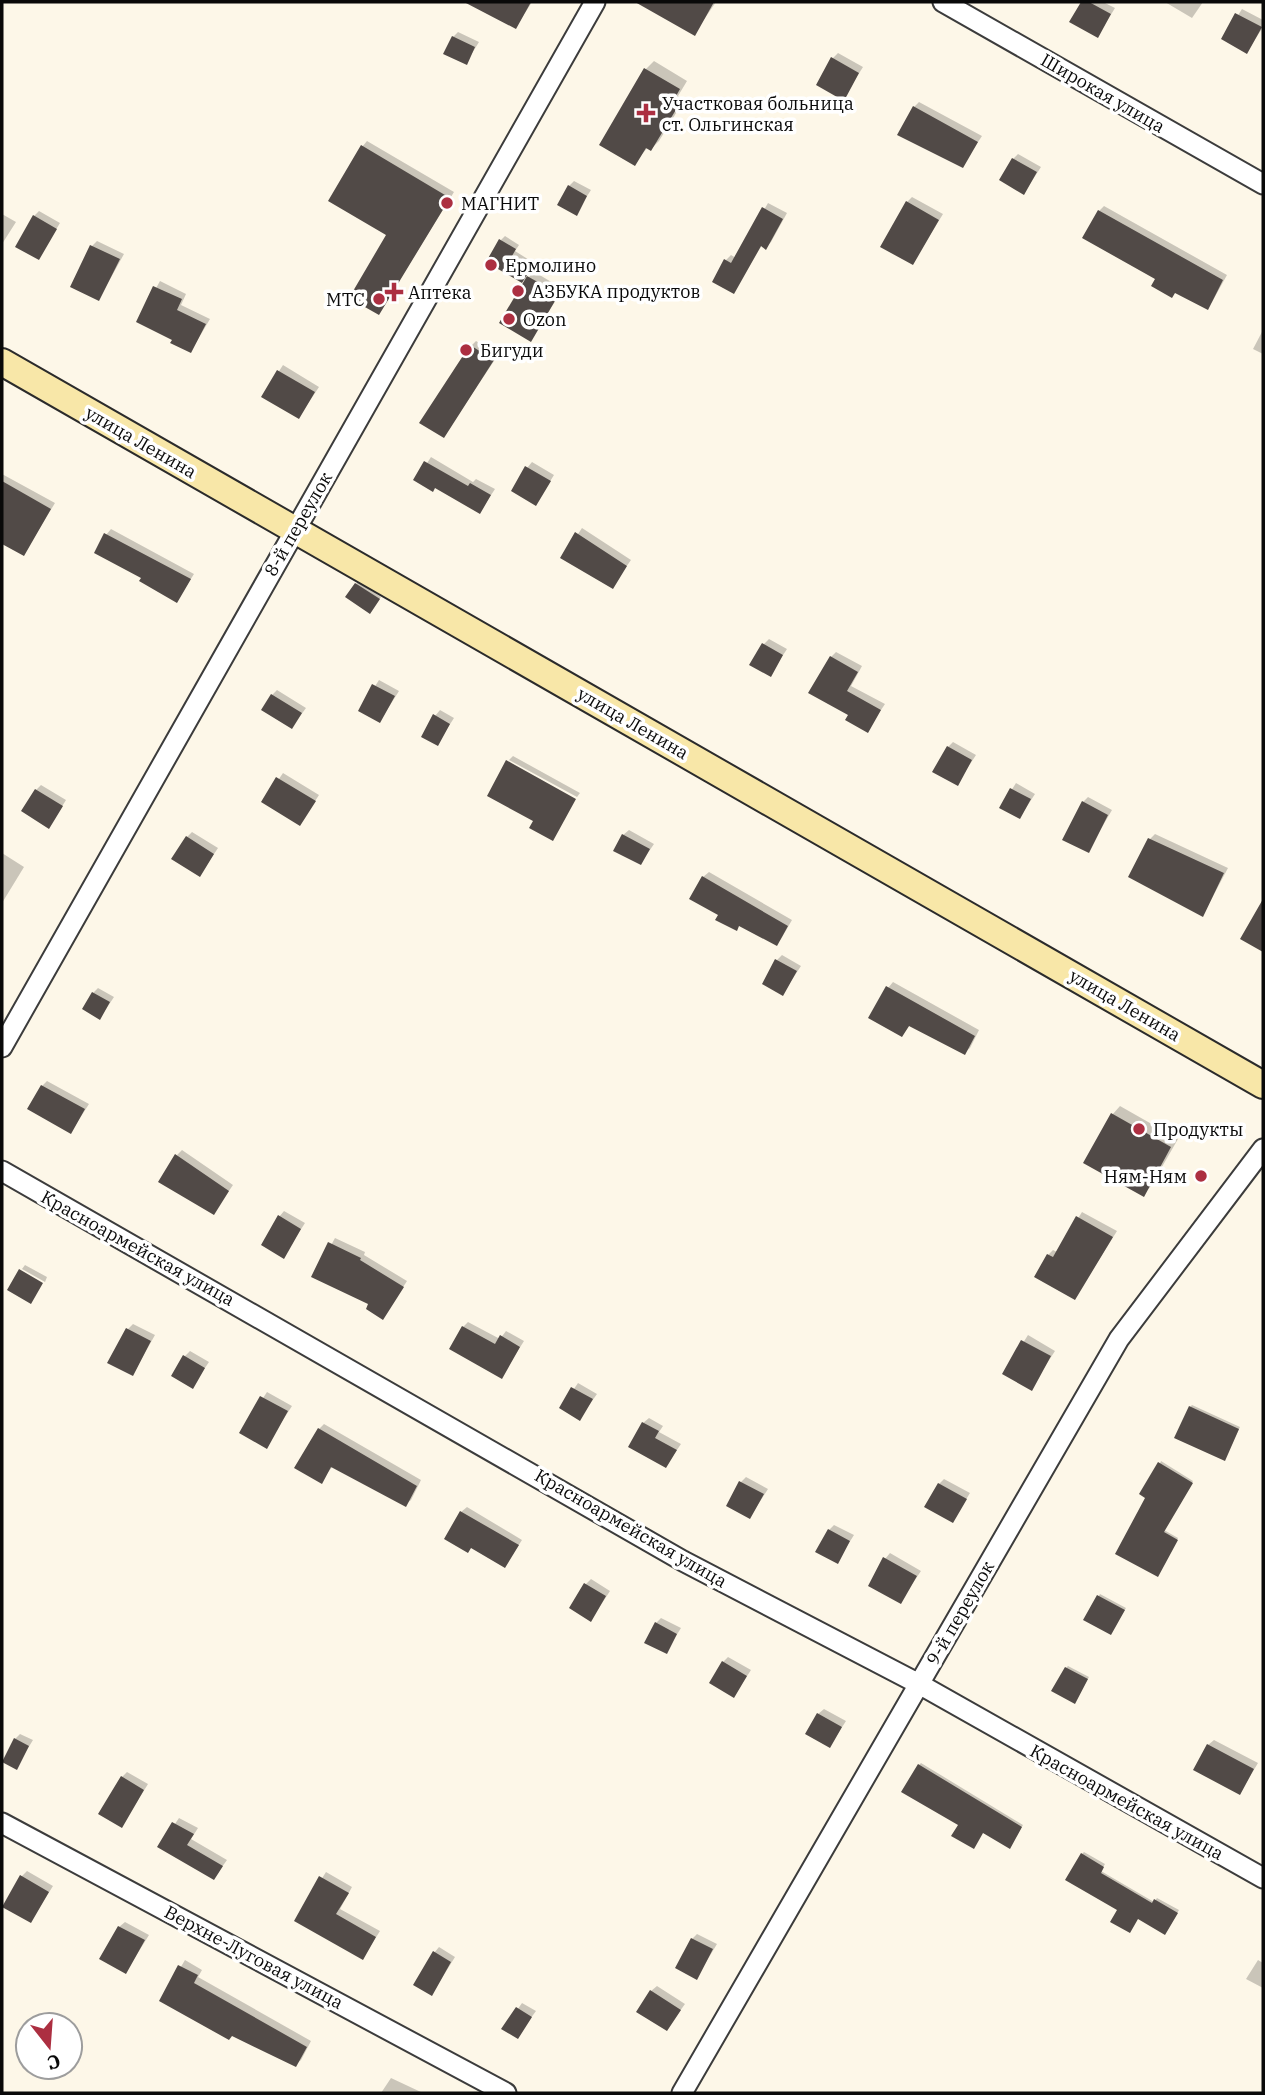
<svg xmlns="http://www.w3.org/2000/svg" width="1265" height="2095" font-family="'IBM Plex Serif',serif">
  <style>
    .shadow { fill: #0003 }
    .building { fill: #514a47 }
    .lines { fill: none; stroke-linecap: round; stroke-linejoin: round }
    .street-casing { stroke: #3c3c3c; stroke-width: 23 }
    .secondary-casing { stroke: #2b2b2b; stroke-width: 30 }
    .street { stroke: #fff; stroke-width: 19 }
    .secondary { stroke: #f8e7a8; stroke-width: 26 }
    .poi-dot { fill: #ac2f41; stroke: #fff; stroke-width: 2.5 }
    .labels { text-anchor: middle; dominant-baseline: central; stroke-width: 7; stroke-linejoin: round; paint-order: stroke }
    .street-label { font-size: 18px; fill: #090909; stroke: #fff }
    .poi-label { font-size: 18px; fill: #090909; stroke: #fff; text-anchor: start }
  </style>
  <rect width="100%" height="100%" fill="#fdf7e8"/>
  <path class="shadow" d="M486 2H532L516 27 482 9Z
    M658 2H716L694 34 653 10Z
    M1083 2H1103L1115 8 1098 36 1072 21Z
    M1165 2H1203L1192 18Z
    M1242 9 1263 20V27L1247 52 1223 39Z
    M458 32 479 42 466 63 453 37Z
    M838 53 863 67 843 99 833 58Z
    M654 61 687 81 678 96 684 100 659 141 651 149 648 147 634 164 646 69Z
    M919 102 982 136 962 166 914 107Z
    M367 141 454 192 379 313 389 234 362 147Z
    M1018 154 1041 167 1024 193 1013 159Z
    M574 181 591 190 576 213 569 186Z
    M912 197 943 214 913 263 907 202Z
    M768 203 787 213 771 242 766 248 762 245 734 292 726 260 731 255 736 258Z
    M1104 206 1227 275 1212 302 1207 308 1157 279 1099 211Z
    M39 211 60 223 39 258 34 216Z
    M2 214 16 222 2 244Z
    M505 236 519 245 515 251 534 263 526 277 501 240Z
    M97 241 124 254 99 299 92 246Z
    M533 271 563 289 531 339 501 322Z
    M160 281 186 294 181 305 210 319 191 351 174 339 138 321Z
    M1263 330V354L1253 349Z
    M476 341 498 355 444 436 471 346Z
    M283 365 319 387 299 417 263 396Z
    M431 457 473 482 476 479 495 489 480 512 436 486 416 480Z
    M532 462 554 475 536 504 527 468Z
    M2 474 55 503 24 554 2 542Z
    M582 528 631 560 612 587 562 558Z
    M111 529 194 574 177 601 143 577 106 535Z
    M358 582 381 597 372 609 356 584Z
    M769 639 787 649 770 675 764 644Z
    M836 652 862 666 851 686 885 704 867 731 850 714 831 657Z
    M379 680 399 691 380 721 360 710Z
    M277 690 306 708 292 727 272 695Z
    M440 710 454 718 438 743 435 716Z
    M953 742 976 755 957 784 948 747Z
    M513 756 580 793 577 797 509 760Z
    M283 773 319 795 300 824 264 801Z
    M1016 783 1035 794 1020 817 1001 807Z
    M41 785 66 800 53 821 36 790Z
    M1088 797 1112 810 1088 851 1083 802Z
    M629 830 654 844 641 863 623 835Z
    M192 832 218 848 200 875 187 837Z
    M1155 834 1228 868 1203 915 1150 839Z
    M2 853 24 867 2 903Z
    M709 872 792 920 781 939 776 944 720 914 703 877Z
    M782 955 801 966 783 993 777 960Z
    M893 982 979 1030 970 1048 964 1053 910 1025 902 1035 888 988Z
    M98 988 114 997 100 1018 93 993Z
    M47 1081 89 1104 71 1132 42 1086Z
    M1120 1106 1178 1139 1151 1186 1143 1194 1112 1115Z
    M182 1150 233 1185 214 1213 177 1155Z
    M284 1211 305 1223 284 1256 279 1217Z
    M1082 1212 1117 1231 1075 1298 1048 1255 1053 1250 1057 1252Z
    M335 1238 365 1252 364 1255 407 1281 383 1318 371 1304 314 1276Z
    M25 1265 47 1277 45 1282 22 1269Z
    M468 1322 500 1339 506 1331 524 1341 502 1376 463 1327Z
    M133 1324 155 1335 133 1374 128 1329Z
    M1028 1335 1055 1351 1031 1388 1004 1373Z
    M190 1351 209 1362 192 1387 185 1356Z
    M578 1383 597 1394 580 1418 561 1408Z
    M267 1392 292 1406 266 1446 241 1432Z
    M1192 1405 1240 1427 1226 1457 1190 1407Z
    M649 1418 663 1426 659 1432 681 1444 666 1466 643 1423Z
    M324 1424 421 1480 411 1500 405 1505 333 1466 321 1481 319 1429Z
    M1161 1461 1193 1481 1164 1530 1178 1538 1159 1573 1147 1497Z
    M746 1477 768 1489 750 1517 741 1482Z
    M944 1479 970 1493 953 1521 939 1484Z
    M467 1507 522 1540 505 1566 461 1512Z
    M834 1525 854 1535 837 1562 829 1530Z
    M890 1553 921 1571 900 1602 885 1559Z
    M591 1579 610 1591 591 1620 586 1584Z
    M1100 1594 1126 1608 1111 1633 1085 1619Z
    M661 1618 681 1628 666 1652 656 1623Z
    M728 1657 751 1670 734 1696 723 1662Z
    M1068 1666 1089 1677 1076 1700 1066 1668Z
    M824 1709 846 1721 830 1746 818 1714Z
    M20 1734 33 1740 16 1768 15 1739Z
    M1214 1740 1258 1763 1240 1793 1208 1745Z
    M921 1763 1023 1825 1012 1844 960 1824 919 1765Z
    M127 1772 148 1784 122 1826V1777Z
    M179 1818 198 1828 191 1839 227 1860 214 1878 160 1846Z
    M1084 1852 1105 1864 1101 1871 1154 1902 1157 1898 1179 1910 1167 1931 1120 1909 1082 1854Z
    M27 1871 53 1886 31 1921 21 1877Z
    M326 1872 352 1887 340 1909 380 1931 363 1958 296 1920Z
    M125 1922 149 1935 126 1972 119 1927Z
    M697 1934 717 1944 697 1977 692 1939Z
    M439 1947 455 1957 432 1994 434 1953Z
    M185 1960 202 1970 198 1977 311 2041 301 2060 295 2065 161 2000Z
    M1258 1960 1263 1963V1988L1246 1979Z
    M657 1986 685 2004 667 2029 651 1991Z
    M522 2003 536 2011 517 2037 504 2029Z
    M391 2078 423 2093H381Z"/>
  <path class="building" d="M464 2H531L516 29Z
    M635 2H714L695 36Z
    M1081 2H1089L1111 14 1098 38 1069 22Z
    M1235 13 1262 27 1247 54 1221 39Z
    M452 36 475 47 467 65 443 54Z
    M831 57 859 73 844 101 816 85Z
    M644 68 680 89 671 105 677 108 651 151 646 148 635 166 599 145Z
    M913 106 978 142 963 168 897 135Z
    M361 145 450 198 379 315 349 298 386 235 328 201Z
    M1012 158 1037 172 1024 195 999 180Z
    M568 185 587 196 577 216 557 205Z
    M906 201 939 220 913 265 880 247Z
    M762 207 783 219 766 250 761 246 734 294 712 282 724 259 731 263Z
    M1098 210 1223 280 1208 310 1175 293 1172 298 1151 286 1155 279 1082 238Z
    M33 215 57 229 39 260 15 247Z
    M499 239 516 249 512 256 532 267 522 283 486 262Z
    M90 245 120 259 99 301 70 287Z
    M527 276 559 294 531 342 499 323Z
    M153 286 182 299 177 310 206 324 191 353 170 343 172 340 136 322Z
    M470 345 494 360 444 438 419 423Z
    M277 370 315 392 299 419 261 397Z
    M424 461 468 486 470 483 491 495 480 514 435 488 433 492 413 480Z
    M525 466 551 481 536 506 511 491Z
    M2 481 51 509 24 556 2 544Z
    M575 532 627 566 613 589 560 558Z
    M104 533 191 579 177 603 139 581 141 578 94 553Z
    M355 583 380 599 370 614 345 597Z
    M762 643 783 655 771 677 749 665Z
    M830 656 858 672 847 691 881 710 868 733 845 720 848 715 808 693Z
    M372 684 395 696 380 723 358 711Z
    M271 694 302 713 292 729 261 710Z
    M433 714 450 724 438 746 421 737Z
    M947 746 972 760 958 786 932 772Z
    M506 760 576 799 553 841 529 828 533 821 487 796Z
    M276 777 316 801 300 826 261 802Z
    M1010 788 1031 799 1020 819 999 808Z
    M35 789 63 806 49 829 21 811Z
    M1082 801 1108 815 1089 853 1062 840Z
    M622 834 650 849 641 865 613 851Z
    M186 836 214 854 200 877 171 859Z
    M1148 838 1224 873 1203 917 1128 877Z
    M702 876 788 926 777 946 739 926 737 931 715 920 718 915 689 899Z
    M1263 899V952L1240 939Z
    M775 959 797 971 783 996 762 984Z
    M886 986 975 1036 965 1055 909 1026 902 1037 868 1018Z
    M92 992 110 1002 100 1020 82 1009Z
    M41 1085 85 1109 71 1134 27 1109Z
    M1111 1113 1171 1147 1144 1197 1083 1163Z
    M175 1154 229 1191 214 1215 158 1182Z
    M278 1215 301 1229 284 1259 261 1245Z
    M1076 1216 1113 1237 1075 1300 1034 1277 1047 1254 1053 1257Z
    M328 1242 361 1258 360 1260 404 1287 383 1320 366 1309 368 1304 311 1277Z
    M19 1269 43 1283 31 1304 7 1290Z
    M462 1326 495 1344 500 1335 520 1347 502 1379 449 1349Z
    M126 1328 151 1341 133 1376 107 1363Z
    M1021 1340 1051 1356 1032 1391 1002 1374Z
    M183 1355 205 1368 193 1389 171 1376Z
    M571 1387 593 1399 580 1421 559 1408Z
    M260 1396 288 1411 267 1449 239 1433Z
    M1189 1406 1239 1429 1225 1461 1174 1438Z
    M642 1422 659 1431 655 1438 677 1450 666 1468 628 1447Z
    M318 1428 417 1486 406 1507 331 1467 322 1484 294 1468Z
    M1158 1462 1193 1483 1164 1532 1178 1540 1158 1577 1115 1554 1145 1498 1139 1494Z
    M739 1481 764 1494 750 1519 726 1506Z
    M938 1483 967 1499 953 1523 924 1507Z
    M460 1511 519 1545 505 1568 471 1548 468 1553 444 1539Z
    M828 1529 850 1541 838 1564 815 1552Z
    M883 1557 917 1576 901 1604 868 1586Z
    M584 1583 606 1596 591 1622 569 1608Z
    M1097 1595 1125 1610 1111 1635 1083 1620Z
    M655 1622 677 1634 667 1654 644 1643Z
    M722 1661 747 1676 734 1698 709 1683Z
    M1065 1667 1088 1679 1075 1704 1051 1691Z
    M817 1713 842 1727 830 1748 805 1734Z
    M14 1738 29 1746 17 1770 2 1762Z
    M1207 1744 1254 1769 1240 1795 1193 1770Z
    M918 1764 1022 1827 1010 1849 983 1833 974 1849 951 1836 958 1825 901 1792Z
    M121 1776 144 1790 122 1828 98 1814Z
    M172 1822 194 1834 187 1845 223 1866 214 1880 157 1847Z
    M1081 1853 1104 1867 1101 1873 1152 1903 1154 1899 1178 1913 1165 1935 1138 1919 1130 1933 1110 1922 1117 1910 1065 1880Z
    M20 1875 49 1892 31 1923 2 1907Z
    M319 1876 349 1893 336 1914 376 1937 363 1960 294 1921Z
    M118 1926 145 1940 126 1974 99 1959Z
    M691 1938 713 1949 697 1980 675 1968Z
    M433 1951 451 1962 432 1996 413 1985Z
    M178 1965 198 1975 194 1983 307 2047 296 2067 232 2036 229 2040 159 2001Z
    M650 1990 681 2010 667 2031 636 2012Z
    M516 2007 532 2017 518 2039 501 2029Z"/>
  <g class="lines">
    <defs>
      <path id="street" d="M943 2 1263 184
        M2 1047 595 2
        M2 1171 683 1561 919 1684 1263 1878
        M2 1823 506 2093
        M682 2093 1119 1339 1263 1149"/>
      <path id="secondary" d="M2 362 1263 1085"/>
    </defs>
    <use href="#street" class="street-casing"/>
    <use href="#secondary" class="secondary-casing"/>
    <use href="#street" class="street"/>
    <use href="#secondary" class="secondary"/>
  </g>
  <g class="poi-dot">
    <path d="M642.5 102.5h7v7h7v7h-7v7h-7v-7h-7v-7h7z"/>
    <circle cx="447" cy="203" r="7"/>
    <circle cx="491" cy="265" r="7"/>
    <circle cx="518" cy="291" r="7"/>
    <path d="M390.5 281.5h7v7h7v7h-7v7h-7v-7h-7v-7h7z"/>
    <circle cx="379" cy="299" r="7"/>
    <circle cx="509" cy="319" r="7"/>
    <circle cx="466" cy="350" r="7"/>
    <circle cx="1139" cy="1129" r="7"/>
    <circle cx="1201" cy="1176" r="7"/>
  </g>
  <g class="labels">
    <g class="street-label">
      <text transform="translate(1103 93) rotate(30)">Широкая улица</text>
      <text transform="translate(141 442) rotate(30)">улица Ленина</text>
      <text transform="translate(298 524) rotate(-60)">8-й переулок</text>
      <text transform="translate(633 723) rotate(30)">улица Ленина</text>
      <text transform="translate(1125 1005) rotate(30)">улица Ленина</text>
      <text transform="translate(138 1248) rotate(29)">Красноармейская улица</text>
      <text transform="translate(631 1528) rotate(30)">Красноармейская улица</text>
      <text transform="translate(960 1613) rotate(-60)">9-й переулок</text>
      <text transform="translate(1127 1802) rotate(29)">Красноармейская улица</text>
      <text transform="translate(254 1957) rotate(28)">Верхне-Луговая улица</text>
    </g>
    <g class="poi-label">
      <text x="662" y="103">Участковая больница<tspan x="662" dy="21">ст. Ольгинская</tspan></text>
      <text x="461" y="203">МАГНИТ</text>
      <text x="505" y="265">Ермолино</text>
      <text x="532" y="291">АЗБУКА продуктов</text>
      <text x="408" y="292">Аптека</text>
      <text x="365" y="299" text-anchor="end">МТС</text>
      <text x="523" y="319">Ozon</text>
      <text x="480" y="350">Бигуди</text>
      <text x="1153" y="1129">Продукты</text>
      <text x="1187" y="1176" text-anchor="end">Ням-Ням</text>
    </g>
  </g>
  <rect width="1265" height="2095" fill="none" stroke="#090909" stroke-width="7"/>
  <g transform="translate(49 2046) rotate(163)"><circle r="33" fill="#ffffff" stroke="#9d9d9d" stroke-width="2"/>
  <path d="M0-5L12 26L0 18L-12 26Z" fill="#ac2f41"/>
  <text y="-10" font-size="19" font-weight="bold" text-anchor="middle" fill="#090909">С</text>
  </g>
</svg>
